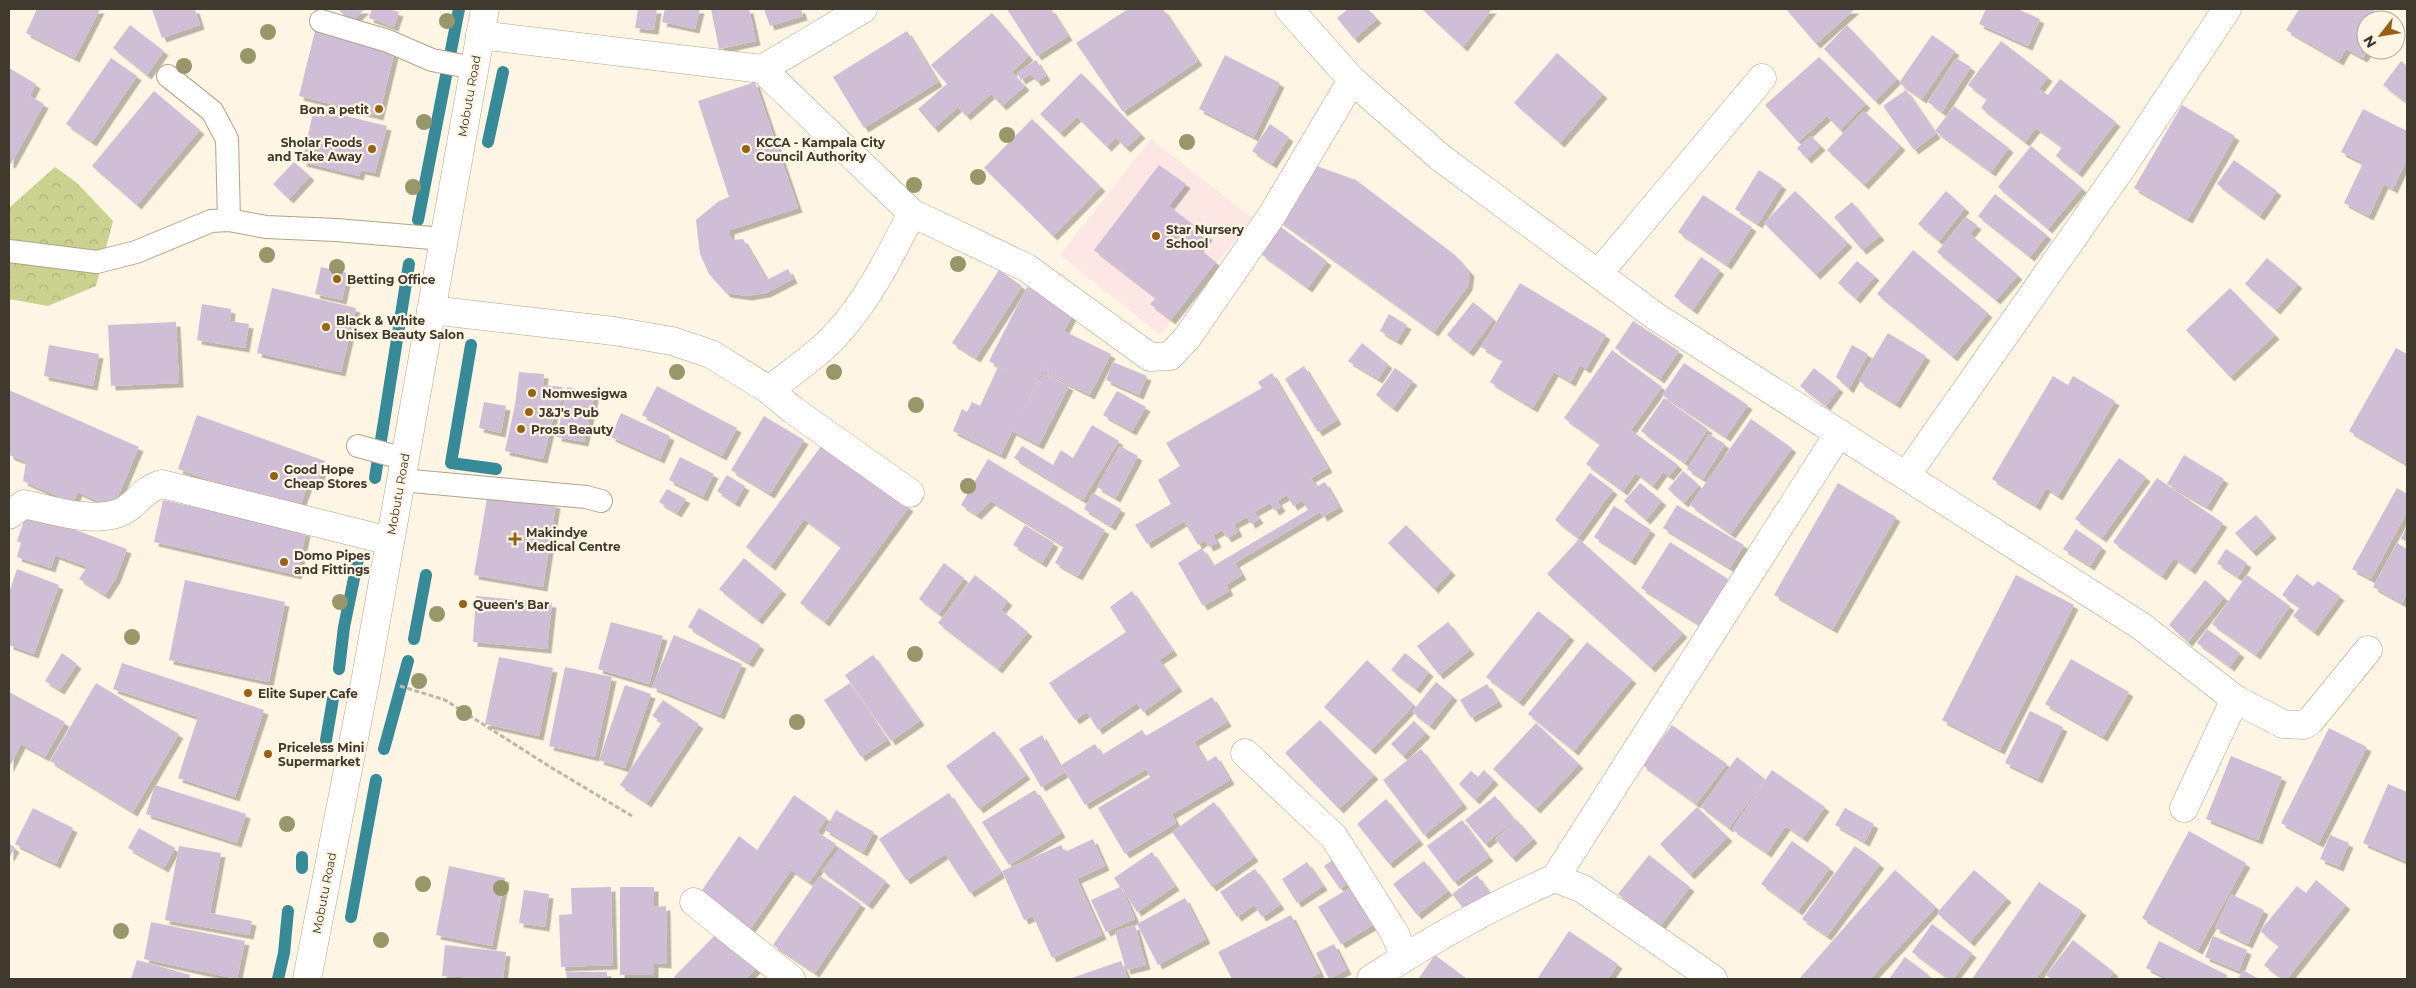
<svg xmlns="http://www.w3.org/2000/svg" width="2416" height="988" font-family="Montserrat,sans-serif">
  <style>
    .education { fill: #fce7e4 }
    .forest { fill: url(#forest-crowns) }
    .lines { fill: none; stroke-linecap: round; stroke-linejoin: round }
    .stream { stroke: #378a98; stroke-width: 12 }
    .building { fill: #d0bdd6; filter: url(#shadow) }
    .service-casing { stroke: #b1a489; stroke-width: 24 }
    .minor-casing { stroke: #b1a489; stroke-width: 29 }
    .tertiary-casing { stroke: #b1a489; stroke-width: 29 }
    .path { stroke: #beb6a7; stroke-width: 3; stroke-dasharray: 5 2.5; stroke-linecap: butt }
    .service { stroke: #fff; stroke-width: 22 }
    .minor { stroke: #fff; stroke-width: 28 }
    .tertiary { stroke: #fff; stroke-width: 28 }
    .tree { fill: #999669 }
    .poi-dot { fill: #966218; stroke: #fef5e4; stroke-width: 2 }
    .labels { text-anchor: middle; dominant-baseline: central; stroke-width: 4.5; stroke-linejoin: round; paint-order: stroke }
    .street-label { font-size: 12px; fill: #3f392e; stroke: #fef5e4 }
    .poi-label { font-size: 12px; font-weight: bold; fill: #3f392e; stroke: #fef5e4; text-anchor: start }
  </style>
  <defs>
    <pattern id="forest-crowns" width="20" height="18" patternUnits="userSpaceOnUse" patternTransform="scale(1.25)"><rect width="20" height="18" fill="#cbd18e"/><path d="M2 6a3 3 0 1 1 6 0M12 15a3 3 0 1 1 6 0" fill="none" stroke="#afb47b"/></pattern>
    <filter id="shadow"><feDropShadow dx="4.5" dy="4.5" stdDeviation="0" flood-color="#0004"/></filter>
  </defs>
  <rect width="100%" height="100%" fill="#fef5e4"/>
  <path class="education" d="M1151 139 1252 218 1160 335 1060 255Z"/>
  <path class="forest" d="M55 167 77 183 113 221 96 286 48 306 9 299V208Z"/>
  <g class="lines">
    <path class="stream" d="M488 142 503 72
      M418 220 459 9
      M471 345 451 463 496 469
      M375 478 409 264
      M414 639 426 575
      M339 669 344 627 358 559
      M326 740 333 699
      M384 749 408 661
      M302 868V857
      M351 917 376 780
      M278 979 284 953 288 911"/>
  </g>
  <path class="building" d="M37 9H100L75 58 26 33Z
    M152 9H195L200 25 162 38Z
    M338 9H365L351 22Z
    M372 9H389L399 12 394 27 369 18Z
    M638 9H657L654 30 635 28Z
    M665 9H700L695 29 662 22Z
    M711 9H749L756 41 719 49Z
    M764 9H801L803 16 770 26Z
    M1007 9H1051L1068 36 1037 56Z
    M1128 9H1163L1198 61 1123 112 1076 43Z
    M1348 9H1368L1377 19 1354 39 1337 18Z
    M1422 9H1492L1463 47Z
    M1786 9H1855L1816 44Z
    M1986 9H2018L2040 19 2028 46 1979 24Z
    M2299 9H2372L2387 18 2386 20H2366V50H2368L2363 58 2346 49 2339 61 2286 30Z
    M992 13 1029 56 1012 72 1025 86 1002 106 991 94 966 116 958 107 934 128 918 109 947 84 931 65Z
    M130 25 164 51 147 75 113 48Z
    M1847 25 1897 79 1875 101 1824 49Z
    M315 31 395 50 379 116 299 96Z
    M907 31 938 82 864 128 833 77Z
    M1932 35 1955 51 1922 99 1899 83Z
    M2001 41 2048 77 2039 89 2048 95 2060 79 2116 122 2078 173 2056 156 2062 147 2036 128 2025 142 1981 108 1987 99 1968 85Z
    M1557 53 1603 94 1560 143 1514 103Z
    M1225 55 1280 83 1254 137 1199 109Z
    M1819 57 1866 104 1840 130 1827 116 1798 142 1765 105Z
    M111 58 137 76 92 142 66 124Z
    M1956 58 1971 67 1942 112 1928 102Z
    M1036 60 1046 76 1037 82 1031 74 1021 80 1017 73Z
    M2401 61 2407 66V103L2383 85Z
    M9 68 36 84 30 96 44 104 11 164 9 163Z
    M1081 73 1141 134 1126 148 1116 138 1107 147 1077 117 1060 133 1040 114Z
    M755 82 798 208 730 230V236L733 240 743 239 767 280 788 269 793 279 766 293 747 296 726 293 709 274 700 254 696 220 719 201 729 197 698 101Z
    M1906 90 1936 134 1914 150 1883 106Z
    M154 91 200 130 137 205 92 166Z
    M2182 105 2235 136 2188 219 2134 188Z
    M1954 106 2009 148 1991 172 1935 131Z
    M314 108 387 126 375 173 361 170 359 176 302 162Z
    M2363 109 2407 131V159L2393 189 2384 184 2369 216 2344 203 2363 163 2341 152Z
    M1864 111 1901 146 1864 185 1827 150Z
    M1032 119 1101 187 1053 236 984 168Z
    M1270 124 1289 137 1272 164 1252 151Z
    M1811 136 1821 146 1807 159 1797 148Z
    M2031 146 2082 188 2048 229 1998 187Z
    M2234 160 2277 191 2260 216 2217 184Z
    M294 162 310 176 289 199 273 184Z
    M1159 165 1186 184 1169 206 1208 236 1198 248 1216 262 1171 320 1150 304 1156 298 1094 250Z
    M1317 166 1356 180 1455 255 1470 272 1468 286 1434 332 1278 220Z
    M1759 170 1782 185 1758 224 1735 209Z
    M1795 191 1848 243 1816 275 1764 223Z
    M1946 191 1965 208 1939 241 1918 224Z
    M1995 194 2047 235 2030 257 1978 216Z
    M1703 195 1752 227 1727 265 1678 232Z
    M1852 202 1880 236 1862 250 1834 217Z
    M1966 217 1977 225 1970 234 2018 275 1996 300 1937 252Z
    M1281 227 1327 261 1308 288 1261 254Z
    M1913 250 1988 313 1953 357 1877 294Z
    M1701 257 1720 270 1693 310 1674 296Z
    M2267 258 2298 284 2276 310 2245 284Z
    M1857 261 1875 276 1856 299 1838 283Z
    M321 267 348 273 342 300 315 294Z
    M999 270 1022 286 976 358 952 343Z
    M1520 283 1606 335 1586 369 1580 365 1571 382 1554 372 1533 408 1490 382 1503 360 1481 347Z
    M1027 287 1074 312 1064 331 1111 354 1090 395 1043 371 1049 358 1015 426 1043 373 1069 386 1039 445 1012 431 1001 455 953 431 962 409 967 412 972 402 980 406 998 367 1008 372 989 361Z
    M272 288 356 308 341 372 257 353Z
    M2230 288 2275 335 2230 377 2186 330Z
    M1473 302 1494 319 1469 352 1447 335Z
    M202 304 231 309 230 321 249 324 245 348 197 340Z
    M1389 314 1407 325 1397 341 1380 331Z
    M1633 321 1679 351 1660 379 1615 348Z
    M176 322 179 383 111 386 108 325Z
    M1888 333 1926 356 1896 404 1859 381Z
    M1362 343 1388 364 1378 379 1348 361Z
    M49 345 99 354 93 386 44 376Z
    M1852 345 1868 354 1849 389 1836 377Z
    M2396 348 2407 354 2406 464 2349 431Z
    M1612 350 1662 387 1631 430 1678 465 1669 476 1663 472 1653 486 1636 473 1623 491 1586 464 1600 444 1564 418Z
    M1113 362 1147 376 1139 395 1106 380Z
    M1684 363 1748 405 1726 437 1662 395Z
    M1304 366 1337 420 1318 432 1285 379Z
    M1395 368 1413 381 1393 408 1376 395Z
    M1814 368 1839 388 1826 406 1800 386Z
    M519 372 544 374 543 385 563 387 560 410 515 405Z
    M1272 373 1328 468 1311 478 1316 487 1325 482 1339 507 1323 517 1320 512 1235 563 1242 575 1226 585 1229 591 1203 606 1178 563 1202 548 1213 566 1308 510 1302 500 1293 506 1287 495 1277 501 1281 507 1275 511 1270 503 1254 512 1259 519 1251 524 1247 517 1234 524 1238 532 1227 538 1222 530 1213 535 1217 543 1209 547 1205 540 1198 545 1184 521 1147 544 1135 525 1171 504 1158 480 1180 466 1166 443 1262 388 1258 382Z
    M2053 376 2068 385 2073 376 2115 401 2058 496 2046 488 2036 506 1992 479Z
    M657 386 737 428 722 456 642 415Z
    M567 387 595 393 584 442 557 437Z
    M9 390 139 447 113 508 78 492 73 503 23 481 26 462 9 455Z
    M1117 391 1146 407 1132 431 1103 415Z
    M1664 398 1708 429 1685 463 1641 431Z
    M484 402 506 406 501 433 479 428Z
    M515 405 554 414 543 459 505 451Z
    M621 413 670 436 660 459 611 437Z
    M197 415 325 461 318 482 310 479 298 512 178 469Z
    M764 416 804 440 770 494 731 470Z
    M1751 419 1792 448 1731 534 1690 505Z
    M1092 425 1119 441 1083 500 1014 458 1022 446 1053 465 1061 450 1073 458Z
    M1709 434 1725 444 1703 479 1687 469Z
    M822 445 882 490 883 488 909 507 825 622 800 603 841 547 804 519 771 566 746 547Z
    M1120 446 1138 456 1116 498 1097 487Z
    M2184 455 2224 479 2207 507 2167 484Z
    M680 457 714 474 703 497 669 480Z
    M2119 458 2146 477 2102 538 2075 519Z
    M988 459 1105 530 1078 576 1055 563 1064 546 991 501 977 515 961 505Z
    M1683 471 1699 485 1684 503 1668 489Z
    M1590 473 1613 490 1578 538 1555 520Z
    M727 475 745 486 735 503 717 491Z
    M2157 478 2223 523 2191 570 2174 558 2162 576 2113 542Z
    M1640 483 1662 501 1646 520 1624 501Z
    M1838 483 1896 517 1833 629 1774 595Z
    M2397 488 2407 494V512L2371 579 2352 569Z
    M667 489 686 499 677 513 659 502Z
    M488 492 556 504 543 587 474 575Z
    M1093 493 1121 509 1111 526 1084 509Z
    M163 500 306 532 297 575 154 542Z
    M1677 505 1744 545 1730 568 1663 528Z
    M1614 506 1651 530 1631 561 1594 537Z
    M27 512 127 549 116 578 105 595 79 579 87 567 55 555 51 568 17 557 21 543 17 541Z
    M2256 515 2272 534 2252 552 2235 533Z
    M1025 525 1054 543 1042 563 1013 545Z
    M1406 525 1451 571 1434 589 1388 543Z
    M2407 526V542L2401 539Z
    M2076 529 2102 547 2090 566 2063 549Z
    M1579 539 1683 633 1651 668 1547 574Z
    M1670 542 1728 579 1700 625 1641 588Z
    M2397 543 2407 549V595L2402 603 2373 587Z
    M2226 549 2247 563 2238 577 2217 563Z
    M744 558 782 590 758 620 719 589Z
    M944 563 964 578 939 614 919 599Z
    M17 569 59 585 34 654 9 645V593Z
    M2297 574 2313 586 2318 581 2340 596 2314 632 2293 616 2300 607 2282 595Z
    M975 575 1008 601 1001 610 1028 632 998 669 938 623Z
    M2016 575 2074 605 2000 750 1942 720Z
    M2247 575 2290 606 2256 655 2212 624Z
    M185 580 285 602 269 682 169 660Z
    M2205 580 2224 597 2188 642 2169 625Z
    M1132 591 1173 651 1159 660 1178 687 1143 712 1137 703 1098 730 1087 712 1075 720 1049 683 1126 632 1110 607Z
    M476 596 552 603 547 649 473 642Z
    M699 608 760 645 749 663 688 627Z
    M1538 611 1570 636 1519 702 1486 677Z
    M611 622 663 636 649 684 598 669Z
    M1448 622 1470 650 1439 675 1417 646Z
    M2207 629 2240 653 2230 667 2197 643Z
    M674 635 742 664 720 715 652 687Z
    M1587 642 1632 679 1574 751 1528 714Z
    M62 653 77 664 60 690 45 681Z
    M1405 653 1429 672 1416 689 1391 670Z
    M873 655 920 721 891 741 845 675Z
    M499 657 553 668 539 736 485 724Z
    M2071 659 2129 692 2103 737 2045 704Z
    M1367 660 1414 705 1371 750 1324 707Z
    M122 663 264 710 235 797 178 778 198 717 113 689Z
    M565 667 612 677 595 757 549 746Z
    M1436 682 1453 696 1430 726 1412 712Z
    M96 683 179 734 133 812 50 761Z
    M850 683 887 740 861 757 824 700Z
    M1487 684 1498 702 1471 718 1460 700Z
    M625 685 651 694 625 768 599 760Z
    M9 692 65 722 45 757 21 744 9 768Z
    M1212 697 1227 722 1194 742 1206 762 1216 756 1230 780 1172 814 1176 823 1125 854 1098 808 1150 777 1146 769 1085 805 1061 765 1095 744 1102 755 1142 730 1146 736Z
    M663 700 699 724 647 803 620 785 662 722 652 716Z
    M2030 711 2063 727 2038 779 2005 763Z
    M1320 720 1374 775 1339 809 1285 753Z
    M1414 721 1426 733 1403 756 1391 744Z
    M1536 723 1579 764 1536 809 1493 769Z
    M1672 725 1727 764 1696 804 1642 765Z
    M2329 728 2367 747 2319 843 2281 823Z
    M994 731 1026 775 979 809 946 766Z
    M1042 735 1064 773 1041 787 1019 749Z
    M1421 749 1463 804 1424 835 1383 780Z
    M2231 756 2282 777 2258 840 2206 819Z
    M1737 757 1765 779 1729 828 1701 807Z
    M1484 770 1494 780 1475 800 1459 784 1471 771 1478 777Z
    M1772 770 1825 807 1803 838 1786 826 1767 853 1732 829Z
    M2388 784 2407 792V862L2363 843Z
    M155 785 246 814 237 843 146 814Z
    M1035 790 1061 833 1009 865 982 822Z
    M949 793 1001 873 970 893 945 854 906 880 879 839Z
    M794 795 827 818 817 832 836 844 809 882 791 870 751 928 700 893 739 836 757 850Z
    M1495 796 1515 820 1485 844 1465 820Z
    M1386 799 1419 840 1389 864 1357 824Z
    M1214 802 1254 857 1212 887 1172 832Z
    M1697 807 1728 837 1690 875 1660 844Z
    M33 808 73 828 56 864 15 844Z
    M1845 808 1874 824 1865 842 1835 825Z
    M836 810 874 832 863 852 825 830Z
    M1462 820 1489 857 1454 882 1427 846Z
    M1517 820 1533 839 1512 858 1495 839Z
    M139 828 175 848 164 868 128 848Z
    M2189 831 2246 863 2198 950 2142 918Z
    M2330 835 2349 843 2339 867 2320 859Z
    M1093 839 1105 866 1077 879 1102 935 1052 958 1033 916 1024 920 1002 871 1061 845 1065 852Z
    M1792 841 1830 868 1798 911 1761 884Z
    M9 843 15 848 9 858Z
    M179 846 221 853 210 913 252 921 249 935 165 920Z
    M1855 846 1880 864 1827 936 1802 919Z
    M840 848 886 881 868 905 822 871Z
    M1152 852 1175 886 1137 912 1121 887 1135 919 1106 932 1091 900 1120 887 1114 878Z
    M1342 853 1358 877 1340 889 1324 866Z
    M1649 855 1690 887 1660 926 1618 894Z
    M1424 861 1448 891 1417 915 1393 884Z
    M1307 862 1323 886 1297 903 1282 879Z
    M449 866 505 878 492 946 436 935Z
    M1255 869 1280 905 1262 917 1254 905 1237 917 1220 892Z
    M1895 870 1936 907 1870 979H1799Z
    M1974 870 2007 898 1970 942 1937 913Z
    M1477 875 1491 895 1467 913 1452 894Z
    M820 876 861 904 815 973 773 945Z
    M2316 880 2346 905 2287 979H2282L2264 965 2279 946 2260 931 2297 886 2306 893Z
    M2039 882 2082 911 2036 979H1972Z
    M611 887 613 965 561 967 559 915 572 914 571 888Z
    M620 887H654V907L666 906 667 964 654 963V975H620Z
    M1351 887 1373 925 1341 944 1318 907Z
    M524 890 549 894 545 927 519 923Z
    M2231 894 2264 910 2248 944 2215 928Z
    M1185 898 1206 939 1158 965 1137 924Z
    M1291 915 1320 973 1307 979H1232L1218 952Z
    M151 922 245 941 237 979 144 959Z
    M1932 924 1972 953 1953 979H1949L1912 952Z
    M1135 925 1146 965 1126 970 1115 931Z
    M721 929 759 966 746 979H676L674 977Z
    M1569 931 1618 964 1608 979H1537Z
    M2213 936 2247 950 2239 971 2205 957Z
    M2073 940 2114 972 2108 979H2051L2046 975Z
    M2159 941 2227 975 2225 979H2169L2146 968Z
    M1334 944 1347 970 1329 979 1316 953Z
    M445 945 506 952 503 979 442 976Z
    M1435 955 1467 979H1418Z
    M1905 957 1929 975 1926 979H1889Z
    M137 960 190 975 189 979H131Z
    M1121 961 1128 979H1069Z
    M2243 970 2259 979H2238Z
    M566 972H607V979H567Z"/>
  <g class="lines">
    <defs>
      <path id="service" d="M321 21 388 41 432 60 474 68
        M168 76 212 111 227 139 229 220
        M9 251 97 262 136 252 211 221 229 220 266 227 336 230 444 239
        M358 446 405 459
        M401 480 586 497 601 501"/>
      <path id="minor" d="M1289 9 1352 80 1441 158 1655 316 2141 626 2235 699 2283 724 2304 725 2311 720 2368 650
        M480 35 762 69 912 213 1027 268 1150 357 1170 356 1187 338 1272 215 1352 80
        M762 69 863 9
        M1598 274 1762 78
        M431 310 614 331 672 341 711 354 769 390 793 410 910 493
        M769 390C790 373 814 358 832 339 867 303 890 256 912 213
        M1906 476 2123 166 2227 9
        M9 515 24 504C52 510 90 523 119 513 134 508 142 489 162 484L390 541
        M1245 753 1334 837 1394 932 1405 957
        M2184 808 2235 699
        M1555 878 1583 889 1713 979
        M694 902 791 979
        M1371 979C1429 941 1491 906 1555 878L1839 433"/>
      <path id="tertiary" d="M307 979 366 677 485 9"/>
    </defs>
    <use href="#service" class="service-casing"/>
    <use href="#minor" class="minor-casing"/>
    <use href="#tertiary" class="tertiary-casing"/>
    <path class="path" d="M400 686 445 700 552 768 632 816"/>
    <use href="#service" class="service"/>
    <use href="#minor" class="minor"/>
    <use href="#tertiary" class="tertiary"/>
  </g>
  <g class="tree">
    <circle cx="447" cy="21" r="8"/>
    <circle cx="268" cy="32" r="8"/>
    <circle cx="248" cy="56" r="8"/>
    <circle cx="184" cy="66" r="8"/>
    <circle cx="424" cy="122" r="8"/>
    <circle cx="1007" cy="135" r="8"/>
    <circle cx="1187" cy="142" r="8"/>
    <circle cx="978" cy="177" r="8"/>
    <circle cx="914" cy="185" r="8"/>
    <circle cx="413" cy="187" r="8"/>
    <circle cx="267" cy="255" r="8"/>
    <circle cx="958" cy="264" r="8"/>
    <circle cx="337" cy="267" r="8"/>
    <circle cx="677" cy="372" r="8"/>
    <circle cx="834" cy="372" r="8"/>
    <circle cx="916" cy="405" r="8"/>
    <circle cx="968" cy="486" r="8"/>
    <circle cx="340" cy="602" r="8"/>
    <circle cx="437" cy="614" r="8"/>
    <circle cx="132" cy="637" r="8"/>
    <circle cx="915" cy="654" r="8"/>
    <circle cx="419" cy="681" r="8"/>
    <circle cx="464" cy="713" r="8"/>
    <circle cx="797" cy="722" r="8"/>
    <circle cx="287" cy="824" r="8"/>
    <circle cx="423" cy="884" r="8"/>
    <circle cx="501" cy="888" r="8"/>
    <circle cx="121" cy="931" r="8"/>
    <circle cx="381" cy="940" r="8"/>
  </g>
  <g class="poi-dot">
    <circle cx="379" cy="109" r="5"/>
    <circle cx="372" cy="149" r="5"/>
    <circle cx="746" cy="149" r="5"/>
    <circle cx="1156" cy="236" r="5"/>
    <circle cx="337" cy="279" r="5"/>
    <circle cx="326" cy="327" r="5"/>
    <circle cx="532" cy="393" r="5"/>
    <circle cx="529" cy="412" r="5"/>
    <circle cx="521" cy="429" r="5"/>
    <circle cx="274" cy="476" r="5"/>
    <path d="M512.5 531.5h5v5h5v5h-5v5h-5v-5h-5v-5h5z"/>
    <circle cx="284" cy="562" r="5"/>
    <circle cx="463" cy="604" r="5"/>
    <circle cx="248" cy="693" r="5"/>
    <circle cx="268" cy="754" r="5"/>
  </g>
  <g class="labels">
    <g class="street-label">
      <text transform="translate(469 96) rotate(-80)">Mobutu Road</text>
      <text transform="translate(398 494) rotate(-80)">Mobutu Road</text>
      <text transform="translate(324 893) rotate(-79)">Mobutu Road</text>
    </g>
    <g class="poi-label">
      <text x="369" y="109" text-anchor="end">Bon a petit</text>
      <text x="362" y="142" text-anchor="end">Sholar Foods<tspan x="362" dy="14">and Take Away</tspan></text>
      <text x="756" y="142">KCCA - Kampala City<tspan x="756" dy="14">Council Authority</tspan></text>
      <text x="1166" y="229">Star Nursery<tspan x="1166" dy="14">School</tspan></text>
      <text x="347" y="279">Betting Office</text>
      <text x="336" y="320">Black &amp; White<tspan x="336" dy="14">Unisex Beauty Salon</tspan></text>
      <text x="542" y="393">Nomwesigwa</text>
      <text x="539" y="412">J&amp;J's Pub</text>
      <text x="531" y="429">Pross Beauty</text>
      <text x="284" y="469">Good Hope<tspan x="284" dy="14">Cheap Stores</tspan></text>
      <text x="526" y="532">Makindye<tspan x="526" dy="14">Medical Centre</tspan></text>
      <text x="294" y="555">Domo Pipes<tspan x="294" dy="14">and Fittings</tspan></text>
      <text x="473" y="604">Queen's Bar</text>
      <text x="258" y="693">Elite Super Cafe</text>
      <text x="278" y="747">Priceless Mini<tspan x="278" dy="14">Supermarket</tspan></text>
    </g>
  </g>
  <rect width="2416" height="988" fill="none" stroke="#3f392e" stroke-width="20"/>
  <g transform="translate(2381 35) rotate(239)"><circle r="24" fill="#fef5e4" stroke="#b2aa9b"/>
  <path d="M0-4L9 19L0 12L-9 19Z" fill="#966218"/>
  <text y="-8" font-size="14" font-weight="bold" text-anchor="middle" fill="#3f392e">N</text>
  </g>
</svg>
